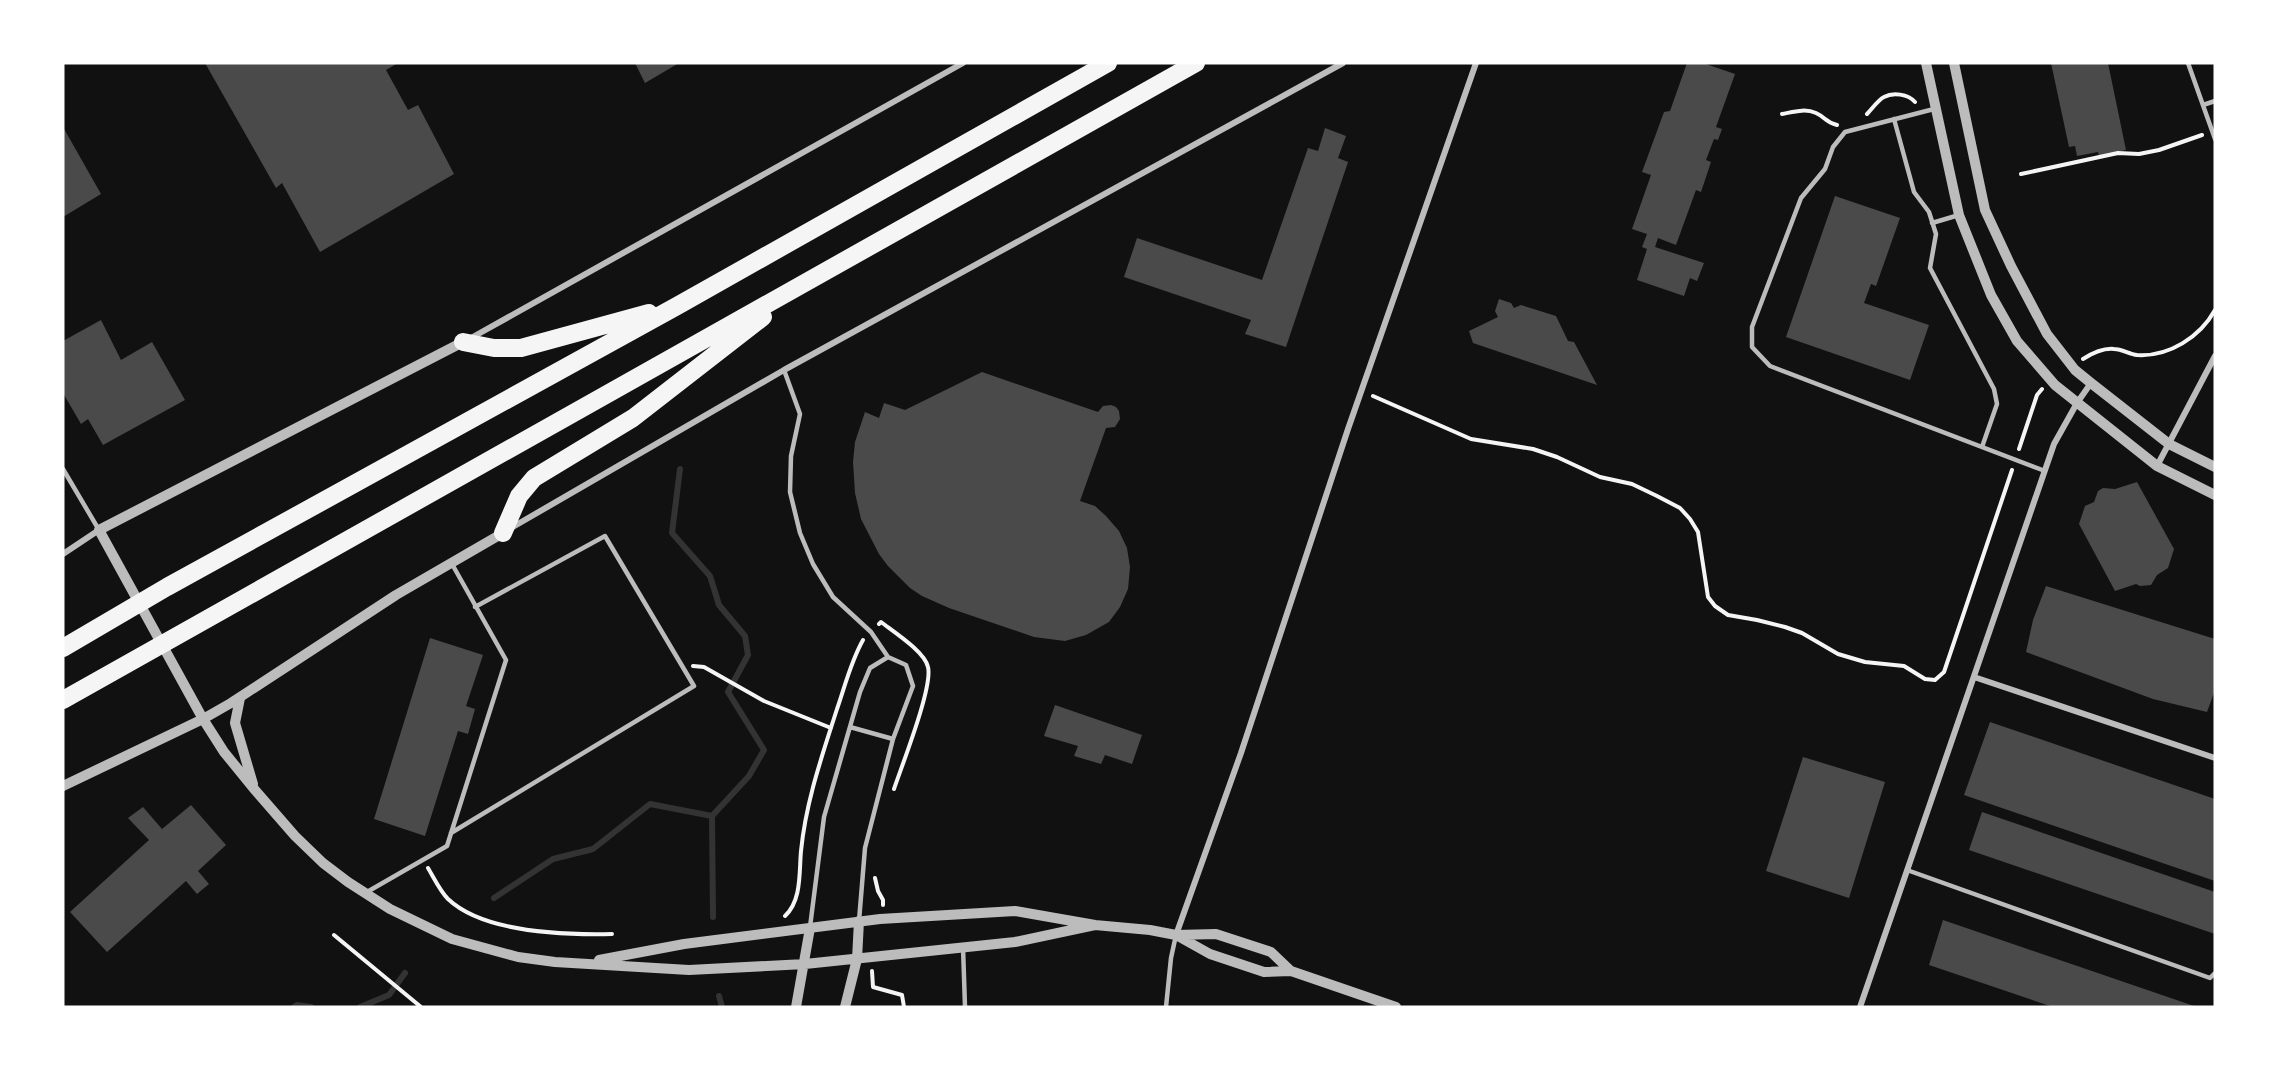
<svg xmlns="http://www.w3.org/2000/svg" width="2278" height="1070" font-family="Commissioner,sans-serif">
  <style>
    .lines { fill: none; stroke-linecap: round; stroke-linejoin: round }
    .stream { stroke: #333; stroke-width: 6 }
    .building { fill: #4a4a4a }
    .path { stroke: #f5f5f5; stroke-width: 4 }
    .service { stroke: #bcbcbc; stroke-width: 4.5 }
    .minor { stroke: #bcbcbc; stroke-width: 6 }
    .tertiary { stroke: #bcbcbc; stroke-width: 10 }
    .motorway { stroke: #f5f5f5; stroke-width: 18 }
  </style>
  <rect width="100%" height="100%" fill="#111"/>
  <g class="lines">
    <path class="stream" d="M712 816 713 917
      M494 898 553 859 593 849 650 804 712 816 749 776 764 750 728 692 748 655 745 636 719 605 710 576 672 533 680 469
      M719 996 722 1007
      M294 1007 297 1005 311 1007
      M360 1007 389 995 405 973"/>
  </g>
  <path class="building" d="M205 63H398L386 70 408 110 418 105 454 174 320 252 282 183 276 188Z
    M635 63H679L645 83Z
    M1687 63H1703L1735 74 1716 127 1722 129 1718 140 1714 139 1706 160 1711 162 1701 192 1696 190 1676 245 1658 238 1655 247 1704 263 1697 281 1690 278 1684 296 1637 280 1647 249 1642 247 1647 234 1632 229 1651 175 1642 172 1664 112 1670 111Z
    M2051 63H2108L2126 150 2099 156 2098 152 2077 156 2075 146 2069 147Z
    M63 127 101 194 63 217Z
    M1325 128 1346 136 1338 158 1348 162 1286 347 1245 334 1251 320 1124 277 1137 238 1262 280 1308 148 1318 151Z
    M1835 196 1900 218 1876 286 1871 284 1864 303 1929 325 1910 380 1786 337Z
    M1499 299 1511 303 1514 308 1521 305 1556 316 1568 341 1574 342 1597 385 1473 343 1469 331 1498 317 1495 311Z
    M101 320 121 360 152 342 185 400 103 445 88 419 81 424 63 393V341Z
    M982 372 1098 412 1103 406 1111 405 1116 407 1119 411 1120 419 1115 427 1106 428 1080 501 1095 506 1106 516 1119 531 1127 548 1130 567 1128 589 1120 607 1109 622 1086 635 1065 641 1034 637 949 608 922 596 910 588 888 566 879 554 861 519 855 493 853 462 855 442 865 412 879 418 884 403 905 410Z
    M2137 482 2174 549 2168 568 2157 575 2151 585 2140 586 2136 584 2115 591 2079 524 2085 506 2094 502 2098 491 2103 488 2115 489Z
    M2046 586 2215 639V690L2207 712 2153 699 2026 652 2033 620Z
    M430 638 483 655 466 706 475 709 468 734 458 731 425 836 374 819Z
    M1055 705 1142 735 1132 764 1105 755 1101 764 1074 756 1078 746 1044 736Z
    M1990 722 2215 799V881L1964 795Z
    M1803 757 1885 782 1849 898 1766 871Z
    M191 805 226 845 198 871 209 884 197 894 186 881 107 952 70 912 149 840 128 818 143 807 162 829Z
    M1982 812 2215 892V934L1969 850Z
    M1943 920 2197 1007H2053L1929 965Z"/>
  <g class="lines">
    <path class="path" d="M1782 114C1793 112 1805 108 1816 113 1825 117 1825 122 1837 125
      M1867 114C1872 109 1878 100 1884 97 1893 92 1908 94 1915 102
      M2021 174 2118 153 2139 154 2159 150 2202 135
      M2083 359C2091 354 2104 348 2114 349 2122 349 2129 354 2137 355 2169 357 2200 337 2215 310
      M1373 396 1471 439 1533 449 1557 457 1600 477 1632 484 1657 496 1680 508 1690 519 1698 532 1708 597 1715 606 1728 615 1757 620 1785 627 1802 633 1838 654 1865 662 1904 666 1925 679 1935 680 1944 672 2012 470
      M2019 449 2037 395 2042 389
      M879 624 881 622C894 632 925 652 928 667 933 687 902 765 894 789
      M693 666 704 667 764 701 831 728
      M428 868C434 878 440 891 448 899 484 933 565 935 612 934
      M875 878 878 891 883 900V905
      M785 916C802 900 799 872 801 851 806 801 822 756 837 709 845 686 851 661 863 640
      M334 935 421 1007
      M872 971 873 987 902 995 904 1007"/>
    <path class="service" d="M2188 63 2215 139
      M2203 105 2215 101
      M1934 109 1845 132 1833 147 1825 169 1801 198 1752 327V347L1770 366 2045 471
      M1894 119 1914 192 1929 212 1936 234 1930 268 1994 389 1997 404 1982 447
      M1932 223 1959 215
      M784 370 800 414 791 456 790 492 800 533 813 564 833 597 871 632 888 657 906 665 913 686 893 739 865 848 859 921
      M63 469 99 530
      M850 727 893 739
      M451 833 694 686 605 536 475 607
      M1907 870 2210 978 2215 973
      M367 892 447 846 506 660 452 564
      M810 927 824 817 860 692 870 668 888 657
      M963 947 965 1007
      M1166 1007 1171 958 1176 935"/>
    <path class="minor" d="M471 338 963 63
      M2157 466 2215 356
      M511 528 784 370 1343 63
      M63 554 99 530
      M1974 677 2215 758
      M1176 935 1241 753 1348 429 1476 63
      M1860 1007 2054 444 2077 403 2091 383"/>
    <path class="tertiary" d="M1926 63 1959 215 1991 295 2017 341 2055 385 2157 466 2215 495
      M1954 63 1985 210 2011 266 2047 334 2075 370 2091 383 2169 444 2215 467
      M463 342 99 530 203 719 224 752 255 790 295 836 323 863 348 882 390 909 452 939 518 957 555 962 689 970 805 964 1015 942 1095 925
      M240 698 235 723 253 784
      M63 786 203 719 231 703 396 595 503 533
      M1176 935 1210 954 1264 972 1291 971 1396 1007
      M599 960 684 944 880 919 1015 911 1095 925 1150 930 1176 935 1216 934 1271 952 1291 971
      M796 1007 810 928
      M845 1007 857 959 859 921"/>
    <path class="motorway" d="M463 342 494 348H521L649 313
      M503 533 519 496 534 478 633 418 763 317
      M63 648 167 587 677 306 1108 63
      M63 700 1196 63"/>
  </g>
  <rect width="2278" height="1070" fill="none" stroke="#ffffff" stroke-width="129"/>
</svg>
